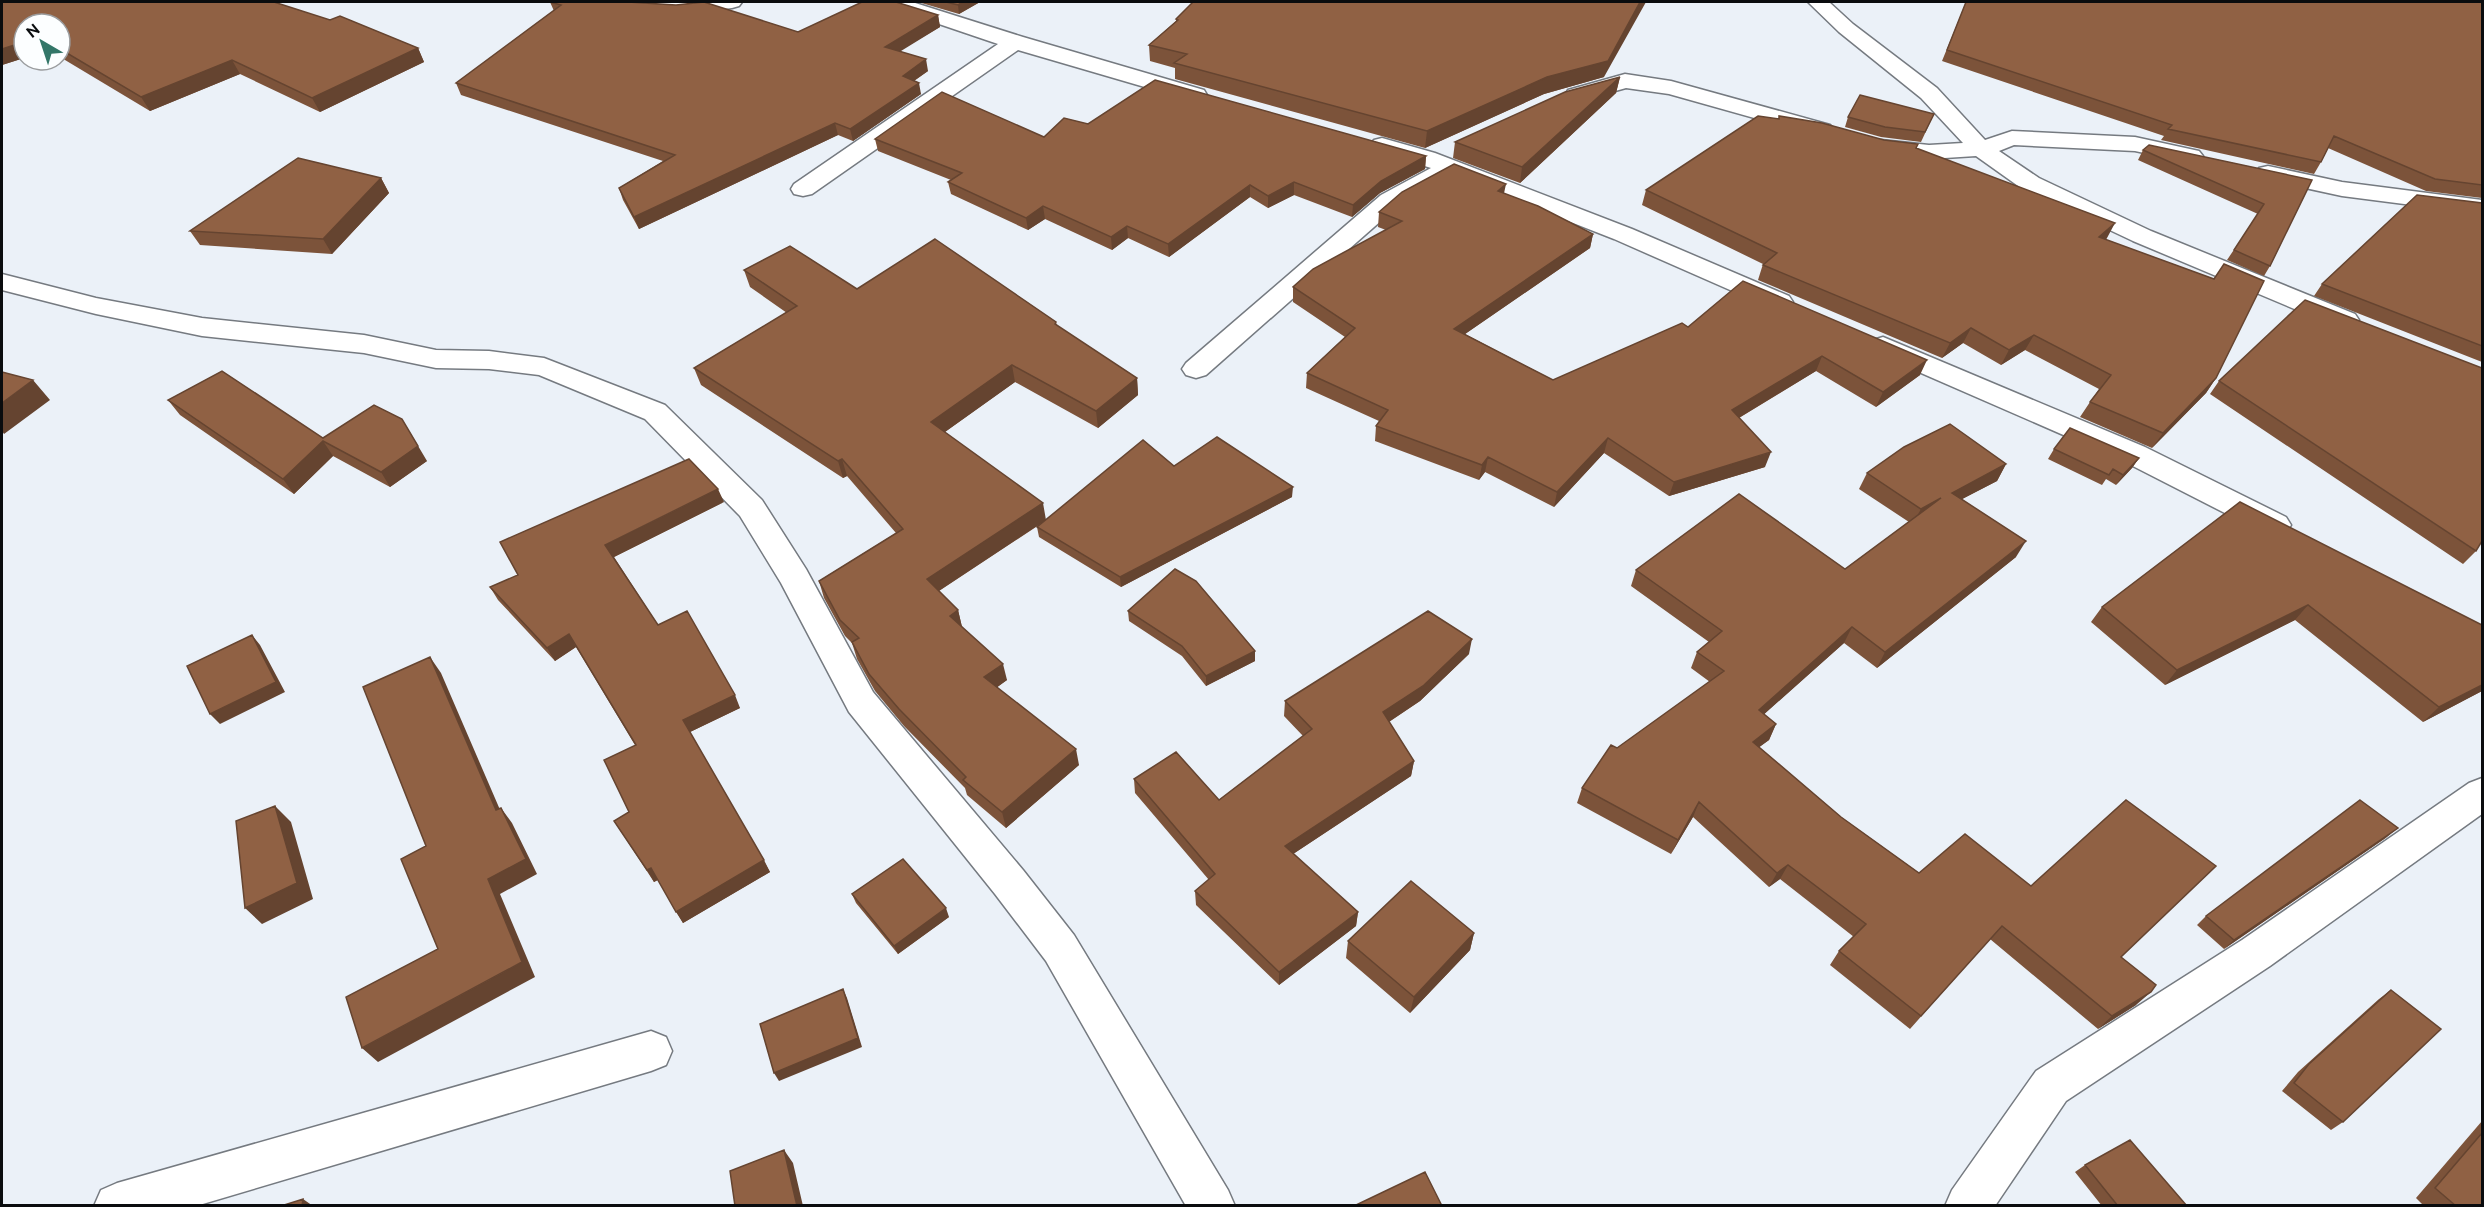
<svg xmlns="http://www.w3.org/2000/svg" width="2484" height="1207" font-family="Ubuntu,sans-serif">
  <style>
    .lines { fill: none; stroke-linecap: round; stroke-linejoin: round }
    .minor-casing { stroke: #757a80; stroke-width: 3 }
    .minor { fill: #fff; fill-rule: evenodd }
    .wall { fill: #7c533a }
    .shaded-wall { fill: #654430 }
    .building { fill: #906144; stroke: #654430; stroke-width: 1.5 }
  </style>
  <rect width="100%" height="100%" fill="#ebf1f8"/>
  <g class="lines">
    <defs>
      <path id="minor" d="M591 2H742L739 6 732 8 680 14 601 8 594 6Z
        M883 2H912L1023 37 1204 90 1207 95 1204 100 1196 102 1018 50 812 194 803 196 794 194 791 189 794 184 998 44 886 6Z
        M1808 2H1829L1853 24 1937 88 1985 140 2012 131 2135 137 2199 151 2203 156 2199 161 2191 163 2135 151 2014 145 1999 151 2039 178 2151 231 2355 314 2359 320 2355 326 2345 328 2335 326 2133 241 2021 188 1976 156 1929 159 1873 152 1869 147 1873 142 1881 140 1929 145 1963 143 1921 98 1839 32Z
        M1625 74 1671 81 1830 125 1834 130 1830 135 1822 137 1669 94 1626 88 1576 102 1568 100 1565 95 1568 90Z
        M1382 138 1435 153 1632 229 1789 296 1793 302 1789 308 1780 310 1771 308 1614 239 1448 174 1445 179 1399 205 1206 375 1196 378 1186 375 1182 369 1186 363 1381 195 1431 168 1374 150 1370 145 1374 140Z
        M2268 166 2342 182 2482 200V214L2342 196 2259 178 2256 173 2259 168Z
        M2 274 96 298 202 318 364 335 436 350 489 351 544 358 665 405 762 500 806 569 873 692 1023 870 1074 935 1228 1190 1235 1206H1186L1046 961 995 894 849 712 781 583 740 516 645 419 539 375 489 369 436 368 364 353 202 336 96 314 2 290Z
        M1883 337 2145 447 2286 517 2291 525 2286 533 2275 536 2264 533 2123 461 1873 352 1869 346 1873 340Z
        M2482 778V814L2270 966 2066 1101 1995 1206H1945L1952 1190 2036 1071 2242 940 2469 783Z
        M651 1031 666 1037 672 1051 666 1065 651 1071 196 1206H94L101 1190 117 1183Z"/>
    </defs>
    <use href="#minor" class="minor-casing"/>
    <use href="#minor" class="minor"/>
  </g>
  <path class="wall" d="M2 2 418 48 424 62 320 112 240 74 150 111 60 57V24H24V58L2 65Z
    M550 2 798 32 938 15 940 27 899 51 928 71 914 81 921 94 853 141 838 135 639 229 623 200 619 188 663 161 461 95 456 83 554 11Z
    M918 2H980L959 14Z
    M1966 2H2482V200V198L2426 191 2328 148 2321 162 2314 174 2161 140 2164 136 1942 61Z
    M1176 19 1604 77 1544 94 1425 148 1175 79V68L1150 61 1149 45 1176 21Z
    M1620 77 1616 93 1520 183 1453 158 1455 142Z
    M1934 114 1921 142 1881 137 1845 127 1848 117Z
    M1088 124 1426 156 1425 169 1380 193 1352 217 1294 195 1268 208 1250 197 1169 257 1128 238 1112 250 1045 219 1028 230 951 194 948 182 951 180 878 151 875 139 1044 137Z
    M1884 140 1916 148 2107 238 2106 239 2216 378 2206 393 2152 448 2080 417 2090 402 2099 389 2025 350 2001 365 1963 343 1942 358 1758 280 1763 264 1642 205 1646 190Z
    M2143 150 2312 180 2270 266 2264 276 2227 260 2258 214 2138 160Z
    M381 178 389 193 332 254 200 245 190 231Z
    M1504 194 1593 234 1590 248 1465 334 1553 380 1688 327 1920 375 1876 407 1816 371 1739 418 1765 467 1669 496 1604 453 1554 507 1485 472 1479 480 1375 441 1376 426 1379 421 1306 388 1307 373 1345 337 1293 302V287L1386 230 1378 227 1379 212Z
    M2482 203V362L2314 296 2322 284Z
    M744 270 1056 322 1057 326 1137 378 1138 395 1098 428 1015 382 945 432 1046 520 1174 466 1292 497 1121 587 1039 537 1037 527 1042 523 939 591 958 610 962 627 1007 680 997 687 1079 765 1006 828 967 795 965 788 904 726 875 691 857 659 852 643 845 636 824 598 819 581 896 533 847 476 843 478 701 385 694 368 787 313 750 287Z
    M2219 381 2476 551 2463 564 2210 394Z
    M168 400 323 438 427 461 390 487 333 456 294 494 180 415Z
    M2054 449 2139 458 2132 468 2116 485 2106 479 2102 485 2048 459Z
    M2006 464 1997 481 1962 499 2016 557 1877 668 1844 643 1764 714 1776 724 1769 740 1759 747 1841 817 1919 873 2121 957 2136 1005 2098 1029 1990 939 1910 1029 1830 965 1839 951 1854 937 1780 879 1769 887 1693 817 1671 854 1577 803 1582 788 1617 748 1710 682 1691 668 1697 652 1709 642 1631 586 1636 570 1845 569 1909 522 1859 489 1867 473Z
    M724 502 614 557 658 625 740 708 690 732 770 872 683 923 658 880 654 882 614 821 629 812 635 745 576 647 555 661 498 600 490 587Z
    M2240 502 2482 691 2423 722 2295 620 2165 685 2091 622 2102 607Z
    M1128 611 1255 661 1206 686 1182 656 1129 621Z
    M1469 654 1420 701 1389 722 1414 761 1411 776 1293 854 1358 912 1356 926 1279 985 1196 905 1195 891 1209 880 1135 793 1134 779 1219 800 1303 736 1284 716 1285 701Z
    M2387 837 2224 949 2197 925 2206 916Z
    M852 894 949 917 898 954 856 903Z
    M1474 933 1470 950 1410 1013 1346 958 1348 941Z
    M2391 990 2343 1122 2331 1130 2282 1091 2298 1072 2379 999Z
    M2482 1121V1206H2424L2416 1198Z
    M2085 1165 2187 1206H2102L2075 1172Z"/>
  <path class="shaded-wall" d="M963 2H980L959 14 958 5Z
    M1640 2H1646L1604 77 1544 94 1425 148 1427 131Z
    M938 15 940 27 888 59 885 47Z
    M24 42V58L2 65V49Z
    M418 48 424 62 320 112 312 98Z
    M926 59 928 71 905 87 903 76Z
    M232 60 240 74 150 111 141 97Z
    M1620 77 1616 93 1520 183 1522 167Z
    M919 83 921 94 853 141 850 129Z
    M835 123 838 135 639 229 634 217Z
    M1426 156 1425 169 1380 193 1352 217 1353 205 1381 181Z
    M381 178 389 193 332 254 323 239Z
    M1294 182V195L1268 208V196Z
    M1506 184 1503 198 1498 191Z
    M1250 185V197L1169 257 1168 244Z
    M1043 206 1045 219 1028 230 1026 218Z
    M2115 223 2107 238 2091 252 2099 237Z
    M1127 226 1128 238 1112 250 1111 237Z
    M1593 234 1590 248 1452 343 1454 329Z
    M1971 328 1963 343 1942 358 1950 343Z
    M2034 335 2025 350 2001 365 2009 350Z
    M1822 356 1816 371 1727 425 1732 410Z
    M1927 360 1920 375 1876 407 1883 392Z
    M1012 365 1015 382 935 439 931 422Z
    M1137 378 1138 395 1098 428 1096 411Z
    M2216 378 2206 393 2152 448 2163 433Z
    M33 380 50 400 4 434 2 431V403Z
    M411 434 427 461 390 487 381 472Z
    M1608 438 1604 453 1554 507 1557 492Z
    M323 441 333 456 294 494 283 479Z
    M1771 452 1765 467 1669 496 1674 482Z
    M1488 457 1485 472 1479 480 1482 465Z
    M2139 458 2132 468 2116 485 2123 475Z
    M842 459 847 476 843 478 838 461Z
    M2006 464 1997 481 1943 509 1952 493Z
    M1293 487 1292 497 1121 587 1120 577Z
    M718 489 724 502 612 558 605 545Z
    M1941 498 1912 525 1921 509Z
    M1043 503 1046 520 931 596 927 579Z
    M2026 541 2016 557 1877 668 1885 652Z
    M2308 605 2295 620 2165 685 2177 670Z
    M958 610 962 627 950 616Z
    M1852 627 1844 643 1751 726 1759 710Z
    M569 634 576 647 555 661 547 648Z
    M252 635 260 645 285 692 220 724 210 714Z
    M1472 639 1469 654 1420 701 1381 727 1383 712Z
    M1255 651V661L1206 686V676Z
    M430 657 441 673 507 826 496 810Z
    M1003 664 1007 680 988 694 984 677Z
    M2482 685V691L2423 722 2439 707Z
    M735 695 740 708 690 732 683 720Z
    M1776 724 1769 740 1746 757 1753 742Z
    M1076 749 1079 765 1006 828 1002 812Z
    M1414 761 1411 776 1284 860 1285 846Z
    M1699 802 1693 817 1671 854 1678 840Z
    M275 806 291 822 313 899 262 924 245 908Z
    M501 808 512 823 537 874 500 894 535 977 378 1062 362 1048 522 962 488 879Z
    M2398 828 2387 837 2224 949 2234 940Z
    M764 860 770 872 683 923 676 912Z
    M1788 865 1780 879 1769 887 1777 873Z
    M651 868 659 879 654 882 647 870Z
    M946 908 949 917 898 954 894 946Z
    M1358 912 1356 926 1279 985V972Z
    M1474 933 1470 950 1410 1013 1414 997Z
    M843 989 847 998 862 1047 779 1081 774 1073Z
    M2151 992 2136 1005 2098 1029 2112 1016Z
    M784 1150 793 1163 803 1206H797Z
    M303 1199 313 1206H302Z"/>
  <path class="building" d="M2 2H274L330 20 340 16 418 48 312 98 232 60 141 97 60 49V24H24V42L2 49Z
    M550 2H628L676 5 704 2 798 32 862 2H896L938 15 885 47 926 59 903 76 919 83 850 129 835 123 634 217 619 188 675 155 456 83 561 5Z
    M946 2H963L958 5Z
    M1193 2H1640L1608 61 1547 77 1427 131 1174 63 1187 54 1149 45 1178 20 1176 19Z
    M1966 2H2482V185L2435 179 2334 136 2321 162 2168 129 2172 125 1947 50Z
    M1620 77 1522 167 1455 142 1565 92Z
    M1155 80 1426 156 1381 181 1353 205 1294 182 1268 196 1250 185 1168 244 1127 226 1111 237 1043 206 1026 218 948 182 962 173 875 139 942 92 1044 137 1064 118 1088 124Z
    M1860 95 1934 114 1925 132 1885 127 1848 117Z
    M1758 116 1779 119V116L1822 123 1884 140 1918 144 1916 148 2115 223 2099 237 2214 279 2224 264 2264 281 2216 378 2163 433 2090 402 2111 375 2034 335 2009 350 1971 328 1950 343 1763 265 1777 253 1646 190Z
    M2149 145 2312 180 2270 266 2234 250 2264 204 2143 150Z
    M298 158 381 178 323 239 190 231Z
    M1454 164 1506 184 1498 191 1538 206 1593 234 1454 329 1553 380 1682 323 1688 327 1743 281 1927 360 1883 392 1822 356 1732 410 1771 452 1674 482 1608 438 1557 492 1488 457 1482 465 1376 426 1388 410 1307 373 1355 328 1293 287 1313 269 1402 221 1379 212 1402 192Z
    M2417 195 2482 203V346L2322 284Z
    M935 239 1056 322 1055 324 1137 378 1096 411 1012 365 931 422 1043 503 927 579 958 610 950 616 1003 664 984 677 1076 749 1002 812 963 780 966 777 899 709 869 674 852 642 859 638 840 620 819 581 903 529 842 459 838 461 694 368 797 306 744 270 790 246 857 289Z
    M2305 300 2482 368V541L2476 551 2219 381Z
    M222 371 323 438 374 405 402 419 418 446 381 472 323 441 283 479 168 400Z
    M2 372 33 380 2 403Z
    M1950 424 2006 464 1952 493 2026 541 1885 652 1852 627 1759 710 1776 724 1753 742 1841 817 1919 873 1965 834 2031 886 2126 800 2216 866 2121 957 2156 985 2151 992 2112 1016 2002 926 1921 1016 1839 951 1866 924 1788 865 1777 873 1699 802 1678 840 1582 788 1611 745 1617 748 1724 671 1697 652 1722 631 1636 570 1739 494 1845 569 1941 498 1921 509 1867 473 1904 447Z
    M2070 428 2139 458 2123 475 2113 469 2109 475 2054 449Z
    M1217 437 1293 487 1120 577 1037 527 1143 440 1174 466Z
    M689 459 718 489 605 545 658 625 687 611 735 695 683 720 764 860 676 912 651 868 647 870 614 821 629 812 604 760 636 745 569 634 547 648 490 587 518 575 500 542Z
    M2240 502 2482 625V685L2439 707 2308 605 2177 670 2102 607Z
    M1175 569 1196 581 1255 651 1206 676 1182 646 1128 611Z
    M1428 611 1472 639 1423 686 1383 712 1414 761 1285 846 1358 912 1279 972 1195 891 1215 874 1134 779 1176 752 1219 800 1312 729 1285 701Z
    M252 635 276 682 210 714 187 666Z
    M430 657 496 810 501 808 526 859 488 879 522 962 362 1048 346 997 438 949 401 859 426 846 363 687Z
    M2360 800 2398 828 2234 940 2206 916Z
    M275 806 297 883 245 908 236 821Z
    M903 859 946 908 894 946 852 894Z
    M1411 881 1474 933 1414 997 1348 941Z
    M843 989 858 1038 774 1073 760 1024Z
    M2391 990 2441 1029 2343 1122 2294 1083 2309 1064Z
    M2482 1133V1206H2456L2435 1188Z
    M2130 1140 2187 1206H2118L2085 1165Z
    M784 1150 797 1206H735L730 1171Z
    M1425 1172 1442 1206H1356V1205Z
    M303 1199 302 1206H281Z"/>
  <rect width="2484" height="1207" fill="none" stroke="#0a0c0e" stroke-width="6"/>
  <g transform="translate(42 42) rotate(321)"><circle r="28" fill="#fcfeff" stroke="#9b9d9f" stroke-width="1.5"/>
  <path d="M0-4.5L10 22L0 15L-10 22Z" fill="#337668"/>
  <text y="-9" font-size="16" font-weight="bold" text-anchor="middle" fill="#0a0c0e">N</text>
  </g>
</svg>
